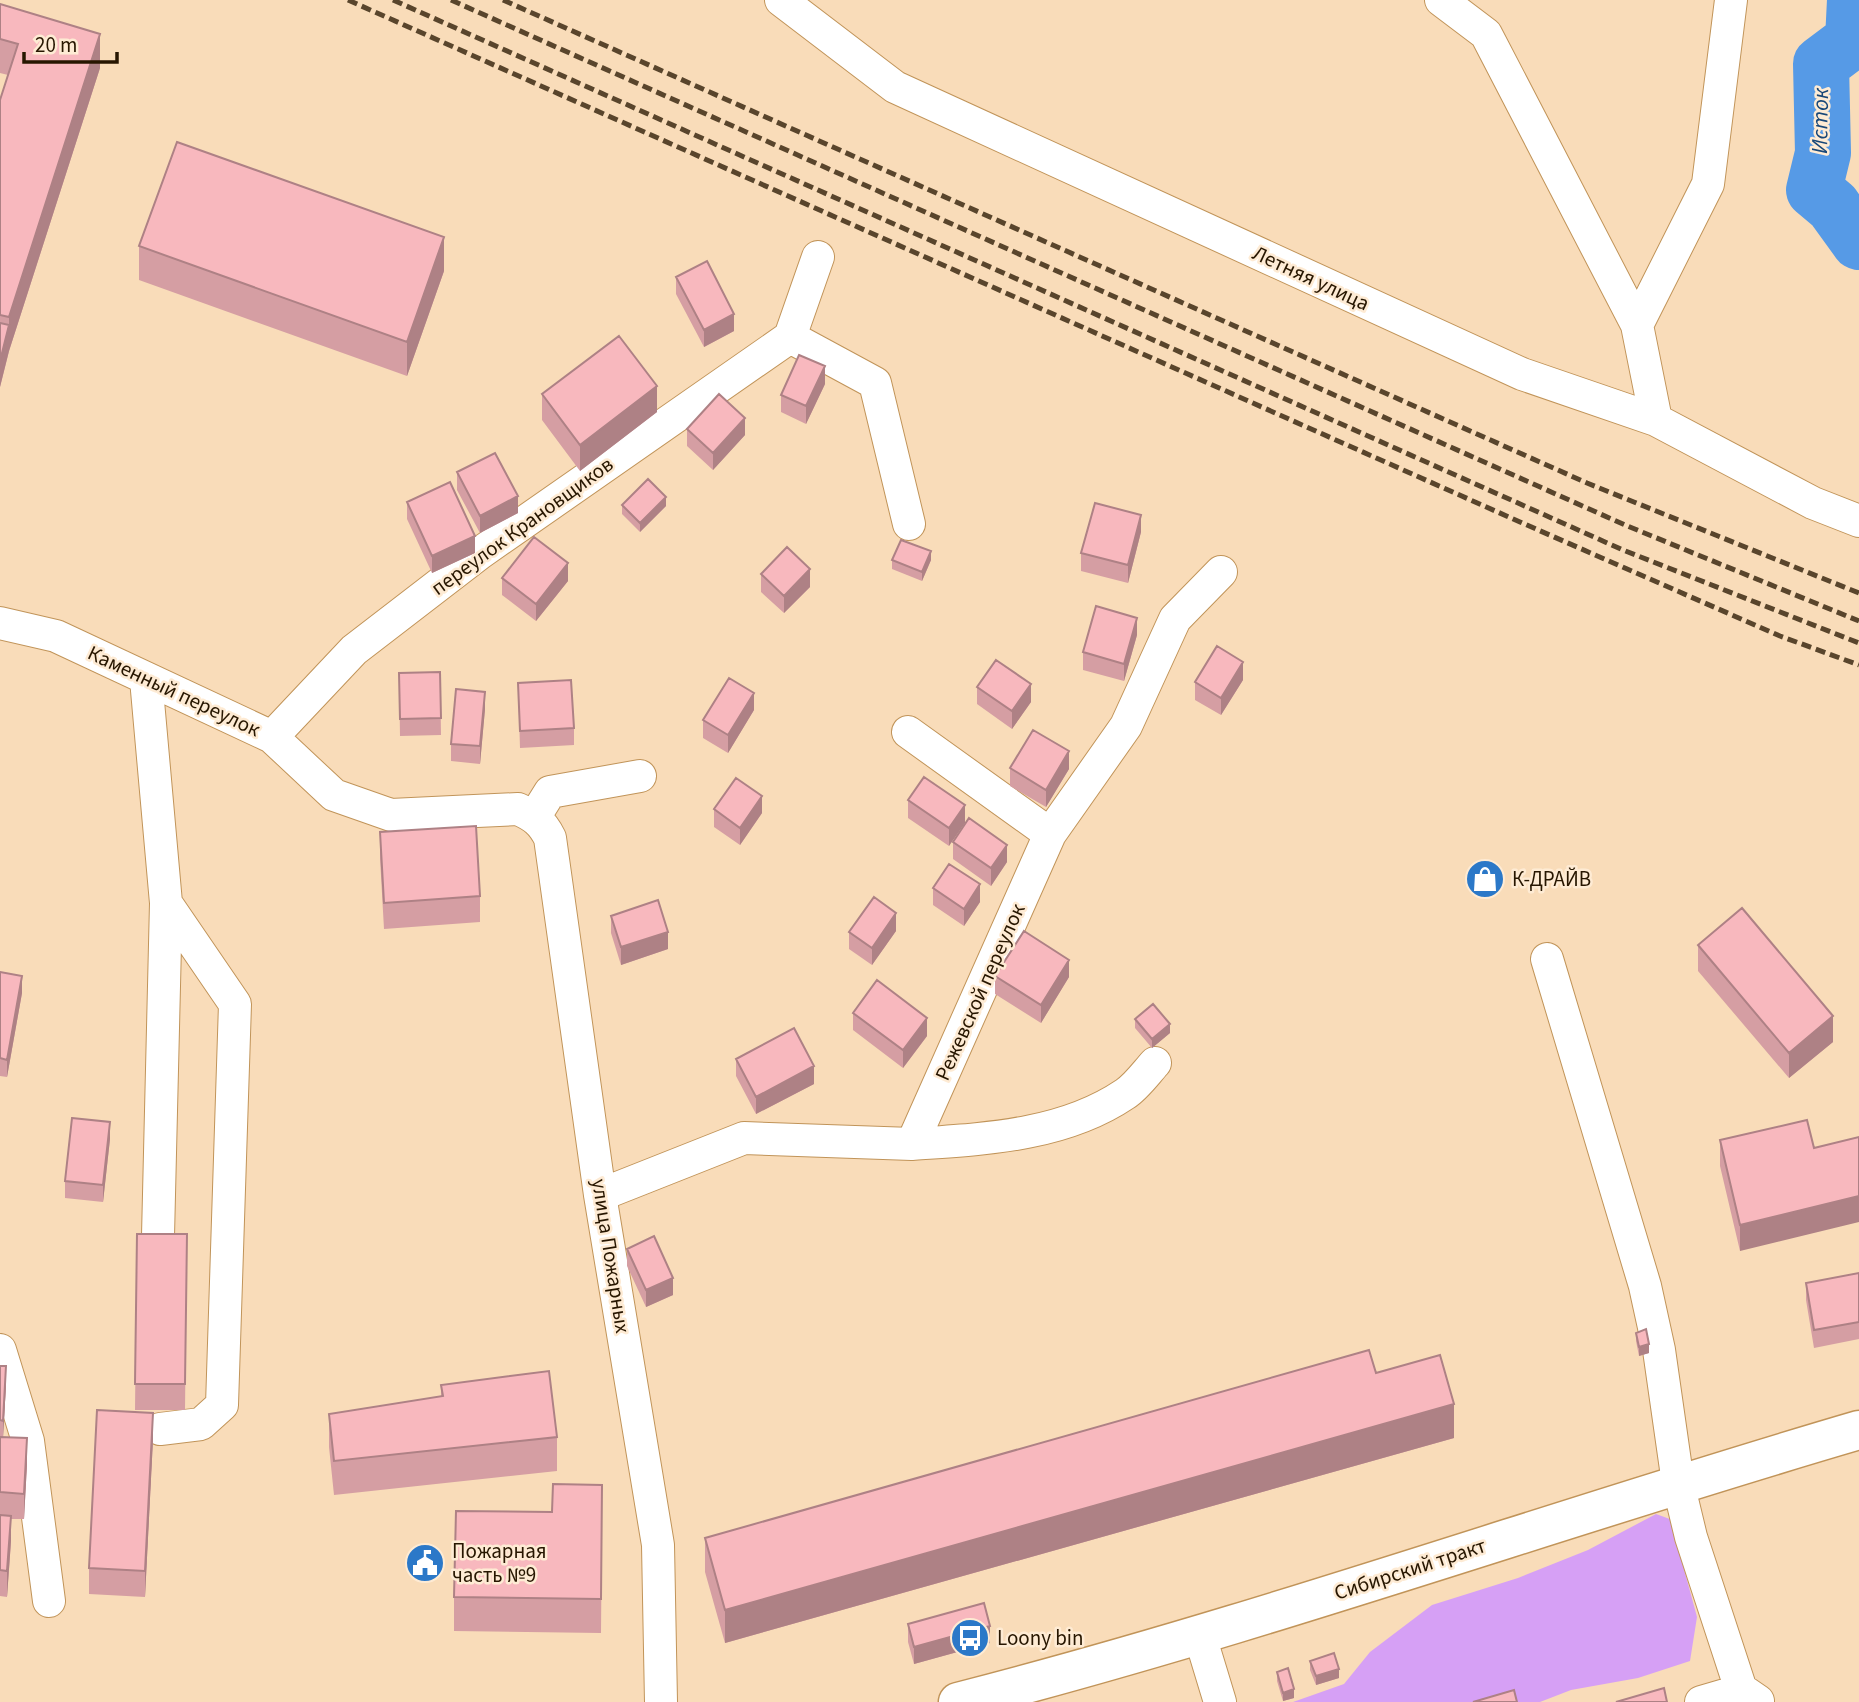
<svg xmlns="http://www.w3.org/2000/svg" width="1859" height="1702" font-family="'Source Sans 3',sans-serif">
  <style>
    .green { fill: #d6a0f5 }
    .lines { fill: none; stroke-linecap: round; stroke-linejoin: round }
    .river { stroke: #569ae6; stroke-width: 56 }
    .minor-casing { stroke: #c19459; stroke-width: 34 }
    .major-casing { stroke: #c19459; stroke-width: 41 }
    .minor { stroke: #fff; stroke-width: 32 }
    .major { stroke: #fff; stroke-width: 38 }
    .rail { stroke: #59452c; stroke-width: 5; stroke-dasharray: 10 5; stroke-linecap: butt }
    .wall { fill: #d59ea3 }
    .shaded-wall { fill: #ae8185 }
    .building { fill: #f8b8be; stroke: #ae8185; stroke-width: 2 }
    .labels { text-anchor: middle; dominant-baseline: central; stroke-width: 5; stroke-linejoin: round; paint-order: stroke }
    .street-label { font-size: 21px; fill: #271600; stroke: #feebd4 }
    .poi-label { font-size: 21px; fill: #271600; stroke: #feebd4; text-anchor: start }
    .water-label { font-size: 23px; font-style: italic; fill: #184778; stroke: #feebd4 }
  </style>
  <rect width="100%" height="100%" fill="#f9dcb9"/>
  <path class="green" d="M1656 1514 1678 1522 1684 1569 1697 1617 1690 1661 1638 1678 1571 1690 1540 1702H1293L1344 1684 1370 1652 1432 1605 1518 1578 1588 1550Z"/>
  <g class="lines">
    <path class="river" d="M1855 0 1853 40 1821 64 1823 153 1814 190 1833 206 1859 242"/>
    <defs>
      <path id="minor" d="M781 0 895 87 1522 374 1656 420 1813 503 1859 521
        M1441 0 1486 34 1637 325
        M818 257 790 337 875 383 909 524
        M1656 420 1637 325 1708 184 1731 0
        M0 623 56 636 272 737 334 795 391 815 518 809C534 816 542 822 550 838L600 1195 658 1545 661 1702
        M146 679 166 903 235 1004 222 1405 201 1424 160 1429
        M908 732 1050 834
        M272 737 354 650 480 553 790 337
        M535 816 550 792 640 776
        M1547 959 1645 1286 1659 1350 1678 1483 1691 1537 1745 1702
        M912 1144C984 1139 1063 1136 1125 1094 1136 1087 1146 1073 1155 1063
        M600 1195 744 1138 912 1144 1050 834 1126 726 1175 619 1221 572
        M158 1236 166 903
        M0 1350 28 1441 49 1601
        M1200 1636 1220 1702
        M1701 1702 1742 1690 1758 1701"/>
      <path id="major" d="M958 1702C1262 1624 1558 1518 1859 1430"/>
    </defs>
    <use href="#minor" class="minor-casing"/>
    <use href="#major" class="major-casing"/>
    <use href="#minor" class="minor"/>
    <use href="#major" class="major"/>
    <path class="rail" d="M348 0 1520 522 1780 636 1859 665
      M393 0 1623 550 1859 643
      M451 0 1625 525 1859 621
      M503 0 1587 483 1859 593"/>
  </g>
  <path class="wall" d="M0 4 100 68 9 351 0 387V100L8 75 0 73Z
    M139 246 444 271 407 376 139 280Z
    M676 277 734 331 704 347 676 294Z
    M825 384 806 424 781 412V395Z
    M542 394 657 412 580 471 542 420Z
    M687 429 745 435 713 470 687 446Z
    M457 472 518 513 480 533 457 490Z
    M407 502 475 553 432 573 407 519Z
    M622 505 666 506 640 532 622 514Z
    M1141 532 1128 583 1081 571V553Z
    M892 560H931L922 581 892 569Z
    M761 574 810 587 784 613 761 592Z
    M502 578 568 581 536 621 502 595Z
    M1137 635 1124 681 1083 670V652Z
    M440 672 441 735 400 736 399 673Z
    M1243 680 1221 715 1195 700V682Z
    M518 683 574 728V745L520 748Z
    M977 687 1031 702 1012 729 977 704Z
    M485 709 480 764 451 761V744Z
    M754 710 728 753 703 738V720Z
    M1010 768 1069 769 1046 807 1010 786Z
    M908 800 965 805 949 846 908 818Z
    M714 809 762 813 740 845 714 827Z
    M380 832 480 896V922L384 929 380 858Z
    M953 842 1007 862 991 886 953 859Z
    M933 888 980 902 964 926 933 905Z
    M611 916 668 949 621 965 611 933Z
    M896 931 872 965 849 949V932Z
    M1698 945 1833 1042 1789 1078 1698 971Z
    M0 972 22 993 7 1077 0 1076Z
    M995 976 1069 977 1041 1023 995 994Z
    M853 1013 927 1036 903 1068 853 1030Z
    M1135 1019 1170 1033 1152 1048 1135 1028Z
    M736 1059 814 1084 756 1114 736 1076Z
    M1807 1120 1740 1251 1720 1166V1140Z
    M110 1139 103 1202 65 1198V1181Z
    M137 1234H187L185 1410H135Z
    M627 1249 673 1295 646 1307 627 1266Z
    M1859 1273V1339L1814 1348 1806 1300V1283Z
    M1636 1333 1649 1353 1639 1356 1636 1341Z
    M0 1366 6 1384 3 1437 27 1464 24 1519H11V1541L7 1597 0 1596Z
    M1376 1373 1454 1438 725 1643 705 1572V1538Z
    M441 1385 557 1437V1471L334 1495 329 1447V1414L441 1397Z
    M153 1439 145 1597 89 1594V1568Z
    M602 1518 601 1633 454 1631V1597Z
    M908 1624 990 1643 914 1664 908 1642Z
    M1310 1661 1339 1678 1316 1685 1310 1670Z
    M1277 1672 1294 1698 1283 1701 1277 1681Z"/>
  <path class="shaded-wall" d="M100 34V68L9 351V317Z
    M444 237V271L407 376V342Z
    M734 314V331L704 347V330Z
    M9 325V351L0 387V361Z
    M825 366V384L806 424V406Z
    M657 386V412L580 471V445Z
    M745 418V435L713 470V453Z
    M518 496V513L480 533V516Z
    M666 497V506L640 532V523Z
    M1141 515V532L1128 583V565Z
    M475 536V553L432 573V556Z
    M931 551V560L922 581V572Z
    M568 563V581L536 621V604Z
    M810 569V587L784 613V596Z
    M1137 618V635L1124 681V664Z
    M1243 662V680L1221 715V698Z
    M1031 684V702L1012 729V711Z
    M485 692V709L480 764V746Z
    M754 693V710L728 753V735Z
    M1069 751V769L1046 807V790Z
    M762 796V813L740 845V828Z
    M965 805V823L949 846V828Z
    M1007 845V862L991 886V868Z
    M980 884V902L964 926V909Z
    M896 913V931L872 965V948Z
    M668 932V949L621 965V947Z
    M1069 960V977L1041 1023V1005Z
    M22 976V993L7 1077V1060Z
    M1833 1016V1042L1789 1078V1053Z
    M927 1018V1036L903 1068V1050Z
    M1170 1024V1033L1152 1048V1039Z
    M814 1066V1084L756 1114V1097Z
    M110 1122V1139L103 1202V1185Z
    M1859 1196V1222L1740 1251V1225Z
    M673 1278V1295L646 1307V1290Z
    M1649 1344V1353L1639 1356V1347Z
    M6 1366V1384L3 1438V1421Z
    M1454 1404V1438L725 1643V1610Z
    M153 1413V1439L145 1597V1571Z
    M27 1438V1464L24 1519V1494Z
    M11 1516V1541L7 1597V1571Z
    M990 1626V1643L914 1664V1647Z
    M1339 1669V1678L1316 1685V1676Z
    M1294 1689V1698L1283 1701V1693Z"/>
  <path class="building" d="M0 4 100 34 9 317 0 315V100L18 44 0 39Z
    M177 142 444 237 407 342 139 246Z
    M707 261 734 314 704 330 676 277Z
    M0 323 9 325 0 361Z
    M619 336 657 386 580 445 542 394Z
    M799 355 825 366 806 406 781 395Z
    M719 394 745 418 713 453 687 429Z
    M495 453 518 496 480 516 457 472Z
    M648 479 666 497 640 523 622 505Z
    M450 482 475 536 432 556 407 502Z
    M1095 503 1141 515 1128 565 1081 553Z
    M534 537 568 563 536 604 502 578Z
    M901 540 931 551 922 572 892 560Z
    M787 547 810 569 784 596 761 574Z
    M1096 606 1137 618 1124 664 1083 652Z
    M1217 646 1243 662 1221 698 1195 682Z
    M996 660 1031 684 1012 711 977 687Z
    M440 672 441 718 400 719 399 673Z
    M729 678 754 693 728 735 703 720Z
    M571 680 574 728 520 731 518 683Z
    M456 689 485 692 480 746 451 744Z
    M1033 730 1069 751 1046 790 1010 768Z
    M924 777 965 805 949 828 908 800Z
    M736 778 762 796 740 828 714 809Z
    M969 818 1007 845 991 868 953 842Z
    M476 826 480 896 384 903 380 832Z
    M949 864 980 884 964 909 933 888Z
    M874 897 896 913 872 948 849 932Z
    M658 900 668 932 621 947 611 916Z
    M1742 908 1833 1016 1789 1053 1698 945Z
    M1024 931 1069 960 1041 1005 995 976Z
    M0 972 22 976 7 1060 0 1058Z
    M877 980 927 1018 903 1050 853 1013Z
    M1153 1004 1170 1024 1152 1039 1135 1019Z
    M794 1028 814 1066 756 1097 736 1059Z
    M72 1118 110 1122 103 1185 65 1181Z
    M1807 1120 1814 1148 1859 1137V1196L1740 1225 1720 1140Z
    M137 1234H187L185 1384H135Z
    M654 1236 673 1278 646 1290 627 1249Z
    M1859 1273V1322L1814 1330 1806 1283Z
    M1646 1329 1649 1344 1639 1347 1636 1333Z
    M1369 1350 1376 1373 1440 1355 1454 1404 725 1610 705 1538Z
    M0 1366H6L3 1421 0 1420Z
    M549 1371 557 1437 334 1461 329 1414 443 1396 441 1385Z
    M97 1410 153 1413 145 1571 89 1568Z
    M0 1437 27 1438 24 1494 0 1492Z
    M553 1484 602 1485 601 1599 454 1597 456 1511 552 1512Z
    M0 1515 11 1516 7 1571 0 1570Z
    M984 1603 990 1626 914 1647 908 1624Z
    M1334 1653 1339 1669 1316 1676 1310 1661Z
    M1288 1668 1294 1689 1283 1693 1277 1672Z
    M1664 1688 1667 1702H1616Z
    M1514 1690 1517 1702H1473Z"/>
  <defs>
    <symbol id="shop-disc" viewBox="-11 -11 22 22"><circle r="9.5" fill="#2b78c8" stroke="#feebd4"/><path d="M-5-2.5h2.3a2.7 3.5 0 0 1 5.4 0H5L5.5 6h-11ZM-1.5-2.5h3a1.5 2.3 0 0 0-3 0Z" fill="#fff"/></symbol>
    <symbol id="civic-disc" viewBox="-11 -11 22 22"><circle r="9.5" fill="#2b78c8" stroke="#feebd4"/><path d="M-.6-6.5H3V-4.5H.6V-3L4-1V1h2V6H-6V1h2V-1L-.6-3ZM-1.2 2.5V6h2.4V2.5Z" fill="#fff"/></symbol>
    <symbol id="bus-disc" viewBox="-11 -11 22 22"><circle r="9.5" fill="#2b78c8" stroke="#feebd4"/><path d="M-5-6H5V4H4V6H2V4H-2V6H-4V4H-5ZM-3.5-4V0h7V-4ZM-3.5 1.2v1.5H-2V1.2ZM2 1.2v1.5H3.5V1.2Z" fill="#fff"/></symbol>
  </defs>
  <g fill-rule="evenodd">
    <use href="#shop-disc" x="1463" y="857" width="44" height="44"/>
    <use href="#civic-disc" x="403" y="1541" width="44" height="44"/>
    <use href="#bus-disc" x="948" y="1616" width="44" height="44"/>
  </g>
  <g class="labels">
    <g class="street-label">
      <text transform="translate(1311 278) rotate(25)">Летняя улица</text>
      <text transform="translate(522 526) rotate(-36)">переулок Крановщиков</text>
      <text transform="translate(174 691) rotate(25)">Каменный переулок</text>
      <text transform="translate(980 992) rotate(-66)">Режевской переулок</text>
      <text transform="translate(611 1256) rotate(81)">улица Пожарных</text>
      <text transform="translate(1410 1569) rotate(-18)">Сибирский тракт</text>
    </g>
    <g class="poi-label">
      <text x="1512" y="879">К-ДРАЙВ</text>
      <text x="452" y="1551">Пожарная<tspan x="452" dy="24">часть №9</tspan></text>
      <text x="997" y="1638">Loony bin</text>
    </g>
    <g class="water-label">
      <text transform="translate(1820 121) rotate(-89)">Исток</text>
    </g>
  </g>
  <path d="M24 52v10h93v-10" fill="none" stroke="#271600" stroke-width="3.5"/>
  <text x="35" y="52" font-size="21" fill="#271600" stroke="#feebd4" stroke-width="5" paint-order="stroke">20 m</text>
</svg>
